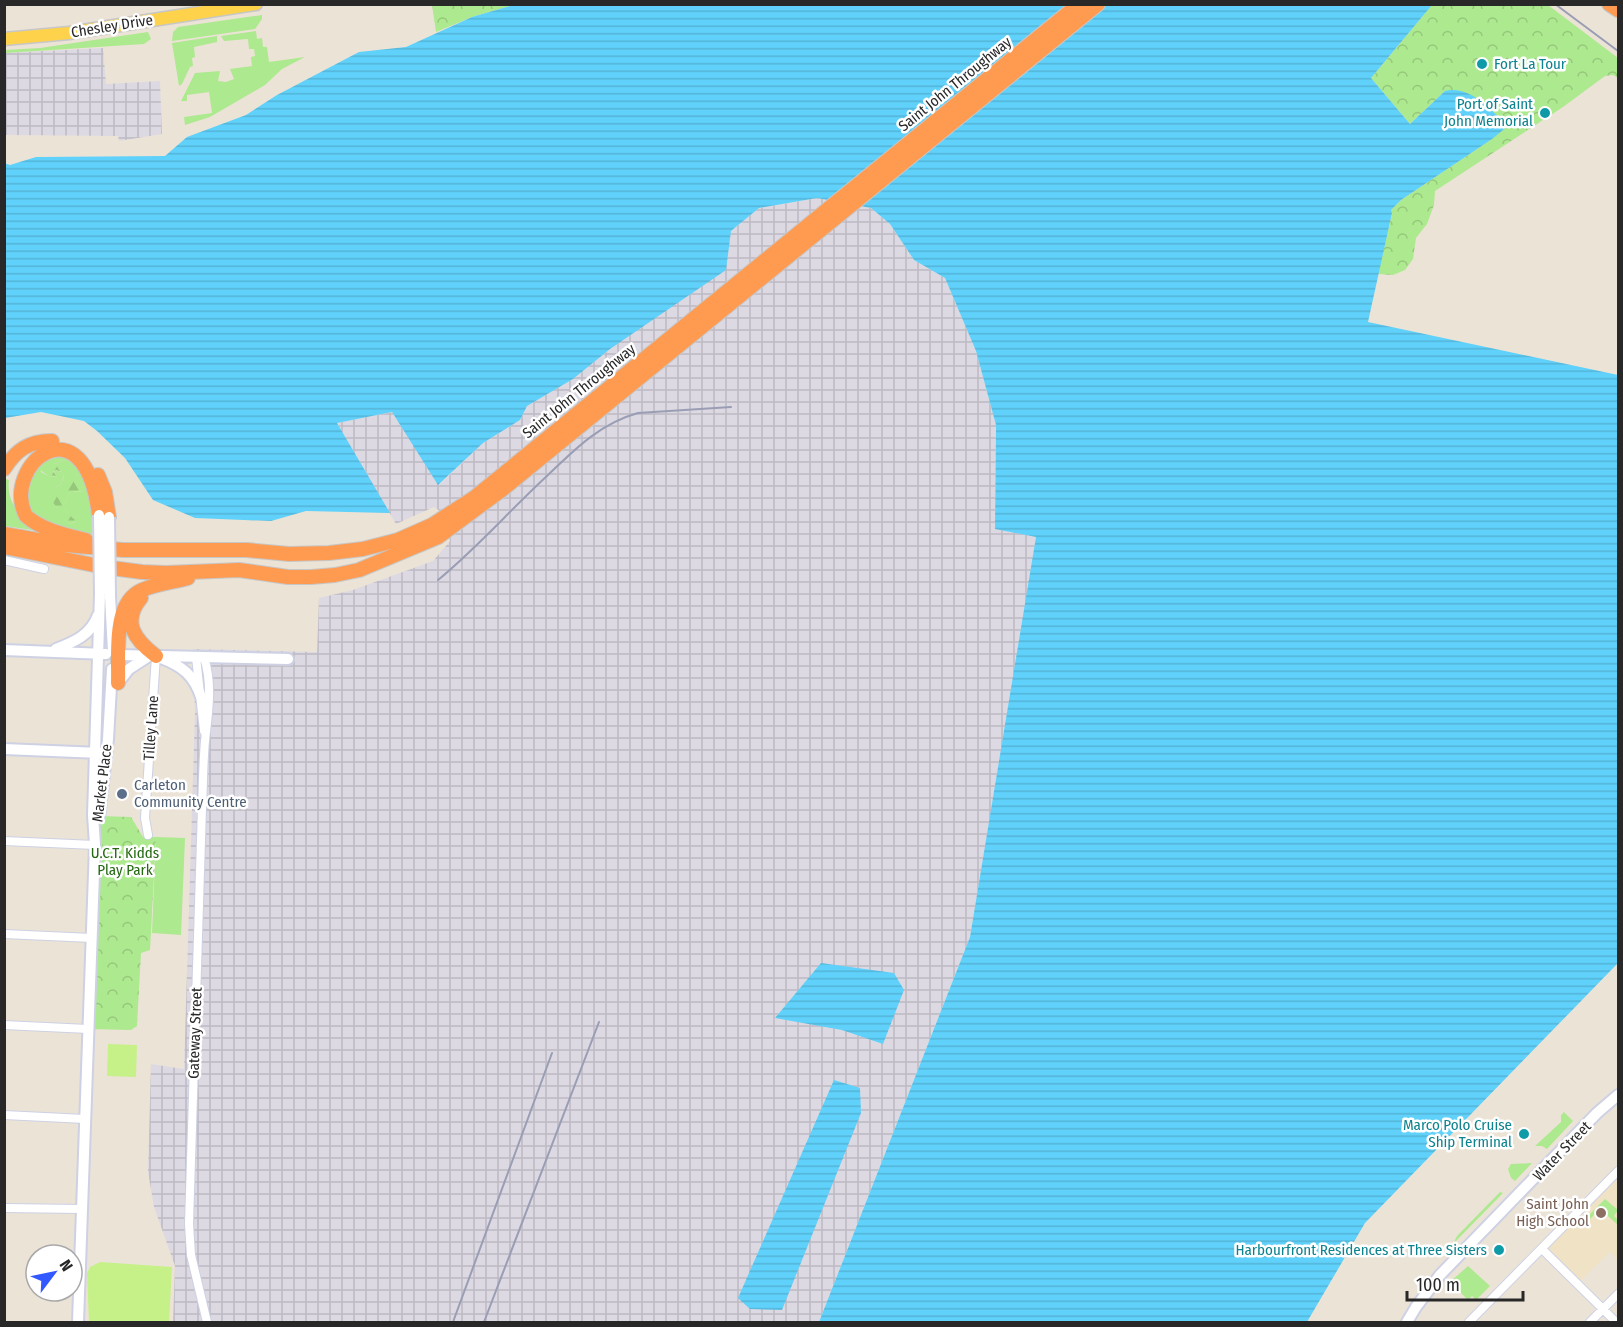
<svg xmlns="http://www.w3.org/2000/svg" width="1623" height="1327" font-family="'Fira Sans Condensed',sans-serif">
  <style>
    .industrial { fill: url(#industrial-grid) }
    .education { fill: #f0e2c5 }
    .grass { fill: #ade98e; fill-rule: evenodd }
    .forest { fill: url(#forest-firs) }
    .park { fill: url(#park-crowns) }
    .pitch { fill: #c5f188 }
    .water { fill: url(#water-rules) }
    .lines { fill: none; stroke-linecap: round; stroke-linejoin: round }
    .street-casing { stroke: #cdd1e3; stroke-width: 10 }
    .secondary-casing { stroke: #cdd1e3; stroke-width: 14 }
    .primary-casing { stroke: #c7c7c7; stroke-width: 15 }
    .highway-casing { stroke: #c7c7c7; stroke-width: 16 }
    .street { stroke: #fff; stroke-width: 8 }
    .secondary { stroke: #fff; stroke-width: 10 }
    .primary { stroke: #fed34b; stroke-width: 12 }
    .highway { stroke: #ff9b50; stroke-width: 14 }
    .rail { stroke: #9a9eb4; stroke-width: 2 }
    .secondary-bridge-casing { stroke: #cdd1e3; stroke-width: 14; stroke-linecap: butt }
    .secondary-bridge { stroke: #fff; stroke-width: 10 }
    .culture-dot { fill: #0f9aa8; stroke: #fff; stroke-width: 2 }
    .service-dot { fill: #5c6f8a; stroke: #fff; stroke-width: 2 }
    .education-dot { fill: #8d6e63; stroke: #fff; stroke-width: 2 }
    .labels { text-anchor: middle; dominant-baseline: central; stroke-width: 5; stroke-linejoin: round; paint-order: stroke }
    .street-label { font-size: 15px; fill: #282828; stroke: #fff }
    .culture-label { font-size: 15px; fill: #0d838f; stroke: #fff; text-anchor: end }
    .service-label { font-size: 15px; fill: #4e5e75; stroke: #fff; text-anchor: start }
    .park-label { font-size: 15px; fill: #256a12; stroke: #fff }
    .education-label { font-size: 15px; fill: #785e54; stroke: #fff; text-anchor: end }
  </style>
  <defs>
    <pattern id="industrial-grid" width="8" height="8" patternUnits="userSpaceOnUse" patternTransform="scale(1.5)"><rect width="8" height="8" fill="#dcd9e3"/><path d="M0 4h8M4 0v8" fill="none" stroke="#bdbac3"/></pattern>
    <pattern id="forest-firs" width="22" height="20" patternUnits="userSpaceOnUse" patternTransform="scale(1.5)"><rect width="22" height="20" fill="#ade98e"/><path d="M5 1l3.5 6h-7zM16 11l3.5 6h-7z" fill="#95c87a"/></pattern>
    <pattern id="park-crowns" width="20" height="18" patternUnits="userSpaceOnUse" patternTransform="scale(1.5)"><rect width="20" height="18" fill="#ade98e"/><path d="M2 6a3 3 0 1 1 6 0M12 15a3 3 0 1 1 6 0" fill="none" stroke="#95c87a"/></pattern>
    <pattern id="water-rules" width="6" height="5" patternUnits="userSpaceOnUse" patternTransform="scale(1.5)"><rect width="6" height="5" fill="#5fd1fa"/><path d="M0 2.5h6" fill="none" stroke="#53b3d6"/></pattern>
  </defs>
  <rect width="100%" height="100%" fill="#ece3d7"/>
  <path class="industrial" d="M103 48 106 84 160 81 162 134 119 141 118 136 5 135V53Z
    M817 198 871 208 890 224 914 260 945 278 976 351 996 425 995 528 1037 537 970 937 819 1322H173L175 1266 154 1207 148 1172 151 1064 184 1069 195 712 193 649 317 652 319 598 353 590 433 561 450 541 441 512 434 507 396 524 337 423 392 412 439 485 483 443 520 420 527 406 573 379 610 349 731 231 759 208Z"/>
  <path class="education" d="M1618 1178V1260L1610 1252 1578 1283 1546 1251Z"/>
  <path class="grass" d="M262 15V19L255 29 172 41 173 32 178 27Z
    M256 31 257 39 262 38 263 47H267L269 62 305 57 282 69 265 85 210 117 185 125 184 117 212 113 209 92 187 95V101H181L195 73 220 71 218 81 226 82 234 79 230 69 252 66 251 57 255 56 254 49H249L248 39 224 41 221 36Z
    M148 32 151 39 144 44 5 53V50L40 48Z
    M217 36V42L194 47 195 57 192 58 193 66 190 67 182 84 179 86 172 43Z
    M63 457C92 473 92 505 92 535L48 525 26 509 34 458ZM63 460 70 463 74 473 82 479 84 492 70 491C62 507 63 508 75 522L70 524C56 514 53 503 56 487L61 484 64 475 62 472 54 470H53L57 477 48 476 41 472 40 467 52 462 55 464Z
    M6 479 9 480C6 504 22 517 39 531L5 526Z
    M156 837 185 838 181 935 152 933Z
    M1564 1112 1573 1121 1547 1149 1542 1146H1535L1561 1122V1115Z
    M1532 1163 1515 1181 1511 1178 1508 1169 1511 1164Z
    M1500 1192 1503 1193 1453 1244 1457 1236Z
    M1605 1199 1618 1210 1614 1216 1618 1220V1225L1600 1209 1586 1223 1584 1220Z
    M1468 1266 1490 1286 1476 1300 1472 1296 1468 1300 1450 1282Z"/>
  <path class="forest" d="M48 458 55 464 63 460 70 462 76 475 85 479 88 489 86 492 70 491C63 505 62 509 75 520L74 522 70 524 57 515V508L50 498 53 489 61 484 64 476 62 472 56 470 53 471 57 477 48 476 39 469V465Z"/>
  <path class="park" d="M432 5H513L472 17 436 32Z
    M1432 5H1548L1618 58V78L1613 75 1605 76 1563 107 1435 191 1434 205 1427 224 1416 238 1413 259 1405 270 1393 275 1378 274 1392 214 1391 210 1401 200 1492 139 1445 91 1410 124 1371 78Z
    M100 816 131 817 143 837H156L150 950 141 953 137 1026 131 1030 88 1029 96 836Z"/>
  <path class="pitch" d="M108 1044 137 1045 136 1077 107 1076Z
    M100 1262 172 1267 169 1322H89L87 1273 90 1267Z"/>
  <path class="water" d="M513 5H1432L1371 78 1410 124 1445 91C1471 85 1491 111 1508 126L1492 139 1401 200 1391 210 1392 213 1368 322 1618 375V963L1365 1223 1307 1322H819L970 937 1036 537 995 529 996 425 976 351 945 278 914 260 890 224 871 208 817 198 759 208 731 231 726 270 610 349 573 379 527 406 520 420 483 443 438 485 392 412 337 423 390 513 306 511 271 521 195 518 153 500 125 458 97 431 84 421 41 412 5 418 4 163 10 165 36 157 165 156 187 137 246 115 277 95 359 52 406 47 472 17Z
    M821 963 894 973 904 990 883 1044 842 1030 775 1018Z
    M834 1080 860 1088 861 1113 782 1310 750 1309 738 1298Z"/>
  <g class="lines">
    <defs>
      <path id="street" d="M4 560 44 569
        M196 657 204 731
        M204 657C213 686 208 712 205 741 203 763 203 786 202 808L189 1224 191 1255 207 1322
        M148 835 145 818 156 656
        M4 841 95 845
        M4 934 92 938
        M4 1025 88 1029
        M4 1115 85 1119
        M4 1208 82 1209
        M1542 1249 1616 1322
        M1469 1322 1618 1171
        M1590 1322 1618 1294"/>
      <path id="secondary" d="M110 596 113 651
        M56 649C74 642 91 635 98 615
        M4 650 106 654
        M119 655 288 659
        M161 658C182 666 194 675 201 697
        M118 683 129 669 149 656
        M4 749 100 753
        M99 818 108 739 112 669
        M78 1322 95 845 93 815 100 594
        M1407 1322 1416 1307 1440 1275 1597 1113 1618 1095"/>
      <path id="primary" d="M4 39 69 33 256 4"/>
      <path id="highway" d="M1609 4 1618 10
        M4 469C16 450 29 441 52 441
        M98 475 105 492 109 517
        M4 534 66 545 123 550H247L289 554 329 553 363 549 398 540 432 525 475 497 1079 4
        M86 540C66 535 42 530 26 516 0 465 85 397 99 515
        M4 547 104 567 142 572 166 573 239 570 288 577H311L335 575 359 570 438 537 503 489 1098 4
        M141 598C121 622 135 640 156 656
        M118 683C119 655 112 603 142 590 156 584 173 582 188 578"/>
    </defs>
    <use href="#street" class="street-casing"/>
    <use href="#secondary" class="secondary-casing"/>
    <use href="#primary" class="primary-casing"/>
    <use href="#highway" class="highway-casing"/>
    <use href="#street" class="street"/>
    <use href="#secondary" class="secondary"/>
    <use href="#primary" class="primary"/>
    <use href="#highway" class="highway"/>
    <path class="rail" d="M1555 4 1618 51
      M438 580C477 548 511 509 548 475 575 449 601 423 638 413L731 407
      M453 1322 552 1053
      M484 1322 599 1022"/>
    <defs>
      <path id="secondary-bridge" d="M99 515 100 594
        M109 517 110 596"/>
    </defs>
    <use href="#secondary-bridge" class="secondary-bridge-casing"/>
    <use href="#secondary-bridge" class="secondary-bridge"/>
  </g>
  <g class="culture-dot">
    <circle cx="1482" cy="64" r="6"/>
    <circle cx="1545" cy="113" r="6"/>
    <circle cx="1524" cy="1134" r="6"/>
    <circle cx="1499" cy="1250" r="6"/>
  </g>
  <circle class="service-dot" cx="122" cy="794" r="6"/>
  <circle class="education-dot" cx="1601" cy="1213" r="6"/>
  <g class="labels">
    <g class="street-label">
      <text transform="translate(112 26) rotate(-9)">Chesley Drive</text>
      <text transform="translate(955 84) rotate(-39)">Saint John Throughway</text>
      <text transform="translate(579 391) rotate(-39)">Saint John Throughway</text>
      <text transform="translate(151 728) rotate(-86)">Tilley Lane</text>
      <text transform="translate(102 783) rotate(-83)">Market Place</text>
      <text transform="translate(195 1033) rotate(-88)">Gateway Street</text>
      <text transform="translate(1562 1151) rotate(-46)">Water Street</text>
    </g>
    <g class="culture-label">
      <text x="1494" y="64" text-anchor="start">Fort La Tour</text>
      <text x="1533" y="104">Port of Saint<tspan x="1533" dy="17">John Memorial</tspan></text>
      <text x="1512" y="1125">Marco Polo Cruise<tspan x="1512" dy="17">Ship Terminal</tspan></text>
      <text x="1487" y="1250">Harbourfront Residences at Three Sisters</text>
    </g>
    <g class="service-label">
      <text x="134" y="785">Carleton<tspan x="134" dy="17">Community Centre</tspan></text>
    </g>
    <g class="park-label">
      <text x="125" y="853">U.C.T. Kidds<tspan x="125" dy="17">Play Park</tspan></text>
    </g>
    <g class="education-label">
      <text x="1589" y="1204">Saint John<tspan x="1589" dy="17">High School</tspan></text>
    </g>
  </g>
  <rect width="1623" height="1327" fill="none" stroke="#282828" stroke-width="12"/>
  <g transform="translate(54 1273) rotate(58)"><circle r="28" fill="#ffffff" stroke="#a9a9a9" stroke-width="1.5"/>
  <path d="M0-4.5L10 22L0 15L-10 22Z" fill="#3258ff"/>
  <text y="-9" font-size="16" font-weight="bold" text-anchor="middle" fill="#282828">N</text>
  </g>
  <path d="M1407 1291v9h116v-9" fill="none" stroke="#282828" stroke-width="3"/>
  <text x="1416" y="1291" font-size="18" fill="#282828" stroke="#ffffff" stroke-width="4.5" paint-order="stroke">100 m</text>
</svg>
